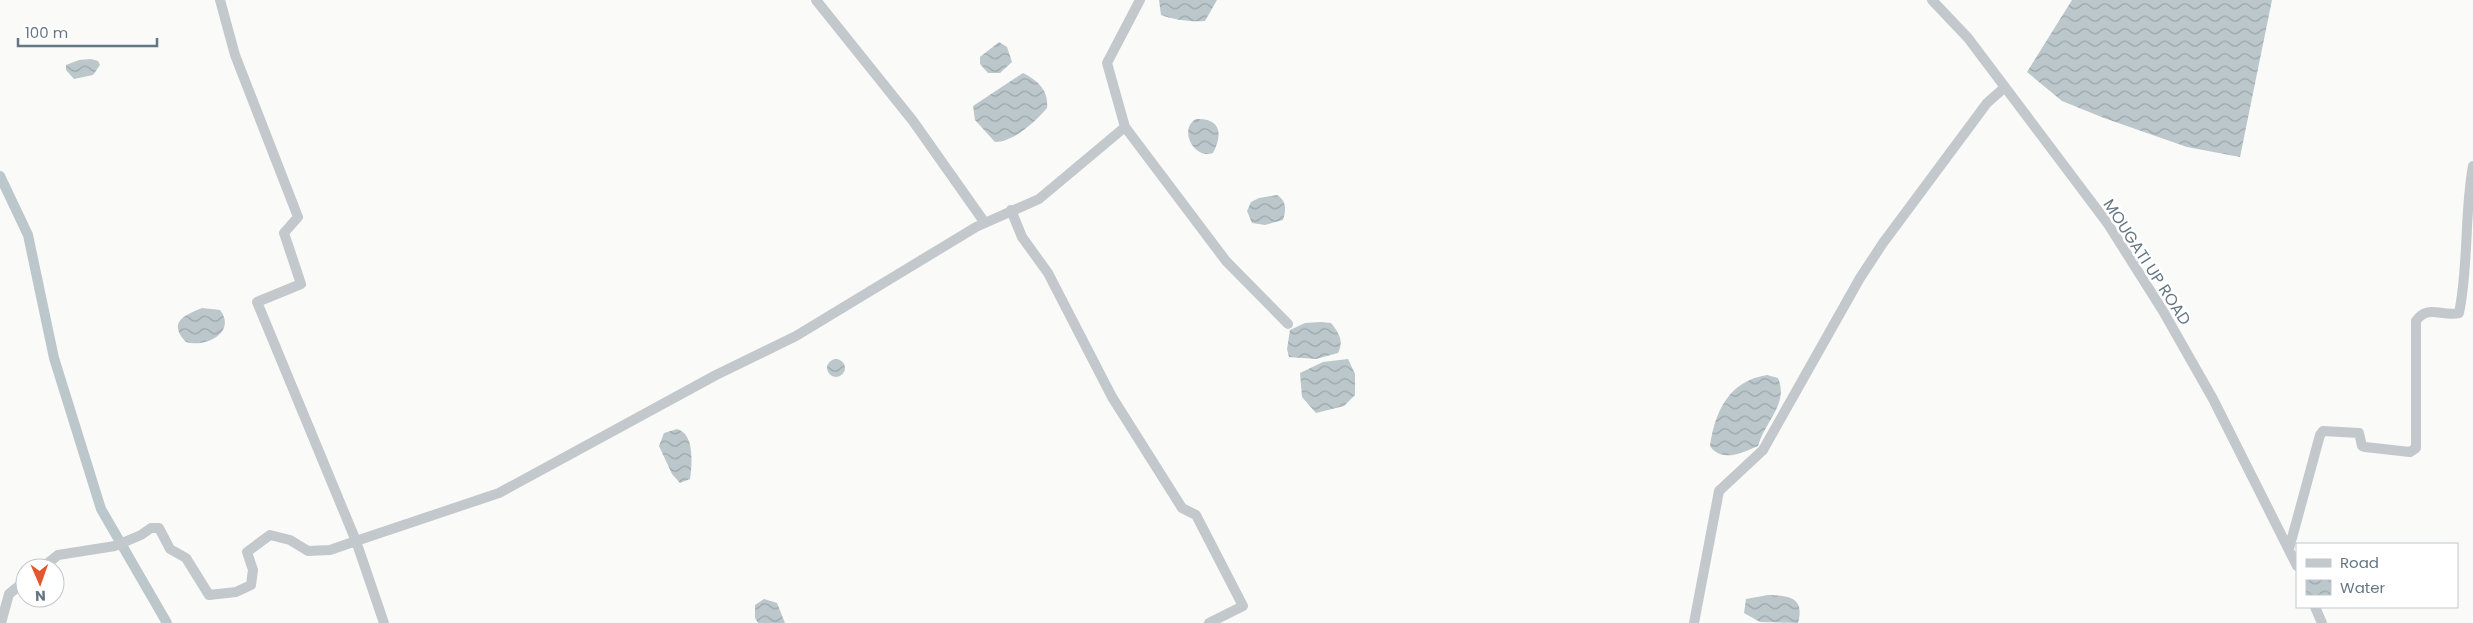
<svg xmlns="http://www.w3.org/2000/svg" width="2473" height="623" font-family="Poppins,sans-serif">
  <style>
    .water { fill: url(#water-waves) }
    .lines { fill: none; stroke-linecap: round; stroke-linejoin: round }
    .canal { stroke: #bbc7cb; stroke-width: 10 }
    .minor { stroke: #c3c8cc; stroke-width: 10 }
    .labels { text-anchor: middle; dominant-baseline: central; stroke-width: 5; stroke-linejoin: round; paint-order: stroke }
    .street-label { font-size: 16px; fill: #657683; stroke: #fff }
  </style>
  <defs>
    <pattern id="water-waves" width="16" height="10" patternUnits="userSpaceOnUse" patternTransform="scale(1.25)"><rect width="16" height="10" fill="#bbc7cb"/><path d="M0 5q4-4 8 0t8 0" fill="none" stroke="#9ca6aa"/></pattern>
  </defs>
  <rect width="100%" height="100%" fill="#fafaf8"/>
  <path class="water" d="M1159 0H1217L1205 21C1191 22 1174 20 1161 15Z
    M2072 0H2272L2240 157 2187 147 2104 118 2062 101 2027 72Z
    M999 42 1007 47 1012 62 1000 73H988L980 64V57Z
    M91 59 98 61 100 65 93 75 74 79 66 70V65L79 60Z
    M1023 73C1037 80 1049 90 1047 108 1036 121 1014 142 995 142L975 120 973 106Z
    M1196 119C1221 118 1223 134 1213 153 1194 160 1178 129 1196 119Z
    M1277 195C1287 201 1286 210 1283 220L1265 225 1252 223 1247 211 1251 202 1259 198Z
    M202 308 220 310C237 332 206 348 186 342 167 322 185 315 202 308Z
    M1321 322 1331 323C1339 333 1344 341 1338 353L1316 359 1289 357 1287 349 1290 330 1305 323Z
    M827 368a9 9 0 1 1 18 0a9 9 0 1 1-18 0Z
    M1348 359 1355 374V395L1344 406 1316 413 1302 397 1300 373 1323 362Z
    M1767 375 1778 378C1789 404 1765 421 1758 446 1742 453 1722 463 1710 446 1715 411 1729 381 1767 375Z
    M677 429C695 434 692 464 690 479L680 483 672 474 659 446 664 433Z
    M1768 595C1789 596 1805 597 1798 623L1760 622 1744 613 1746 599Z
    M764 599 777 603 785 623H758L755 618V605Z"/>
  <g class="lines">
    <path class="canal" d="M0 176 28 235 54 358 101 509 167 623"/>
    <path class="minor" d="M816 0 913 121 985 223
      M1140 0 1107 63 1125 127 1226 261 1288 324
      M1932 0 1968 38 2108 224 2163 311 2213 399 2297 566
      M1011 210 1022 237 1048 273 1112 397 1182 508 1196 515 1243 606 1209 623
      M2289 549 2320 435 2323 431 2359 433 2362 446 2365 447 2410 452 2416 448V321C2428 304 2441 317 2459 313 2469 265 2464 215 2473 166
      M42 568 58 555 115 546 141 535 151 528H159L170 549 186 558 209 595 236 592 251 585 253 570 247 552 270 535 290 540 308 551 330 550 356 541 257 302 301 284 284 233 298 217 235 55 220 0
      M2315 607 2322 623
      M1 623 9 594 25 581
      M384 623 356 541 499 493 716 375 796 336 976 227 1039 199 1125 127
      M1694 623 1719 491 1763 450 1860 278 1883 243 1987 103 2004 88"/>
  </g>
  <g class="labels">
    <g class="street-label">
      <text transform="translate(2147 262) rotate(57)">MOUGATI UP ROAD</text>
    </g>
  </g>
  <rect x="2296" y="543" width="162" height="65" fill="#ffffff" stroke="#c1c8cd"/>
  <rect x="2306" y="559" width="25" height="8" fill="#c3c8cc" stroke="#c1c8cd"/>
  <text x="2340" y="568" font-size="15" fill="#657683">Road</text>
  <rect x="2306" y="580" width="25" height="15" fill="url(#water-waves)" stroke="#c1c8cd"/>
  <text x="2340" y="593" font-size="15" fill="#657683">Water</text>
  <g transform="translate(40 583) rotate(178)"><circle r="24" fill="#ffffff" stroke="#c1c8cd"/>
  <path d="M0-4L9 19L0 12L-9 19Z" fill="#e4572e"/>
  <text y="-8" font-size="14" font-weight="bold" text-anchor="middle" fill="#657683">N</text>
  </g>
  <path d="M18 38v8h139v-8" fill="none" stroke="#657683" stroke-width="2.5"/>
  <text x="25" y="38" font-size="15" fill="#657683" stroke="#ffffff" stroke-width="4" paint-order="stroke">100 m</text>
</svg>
